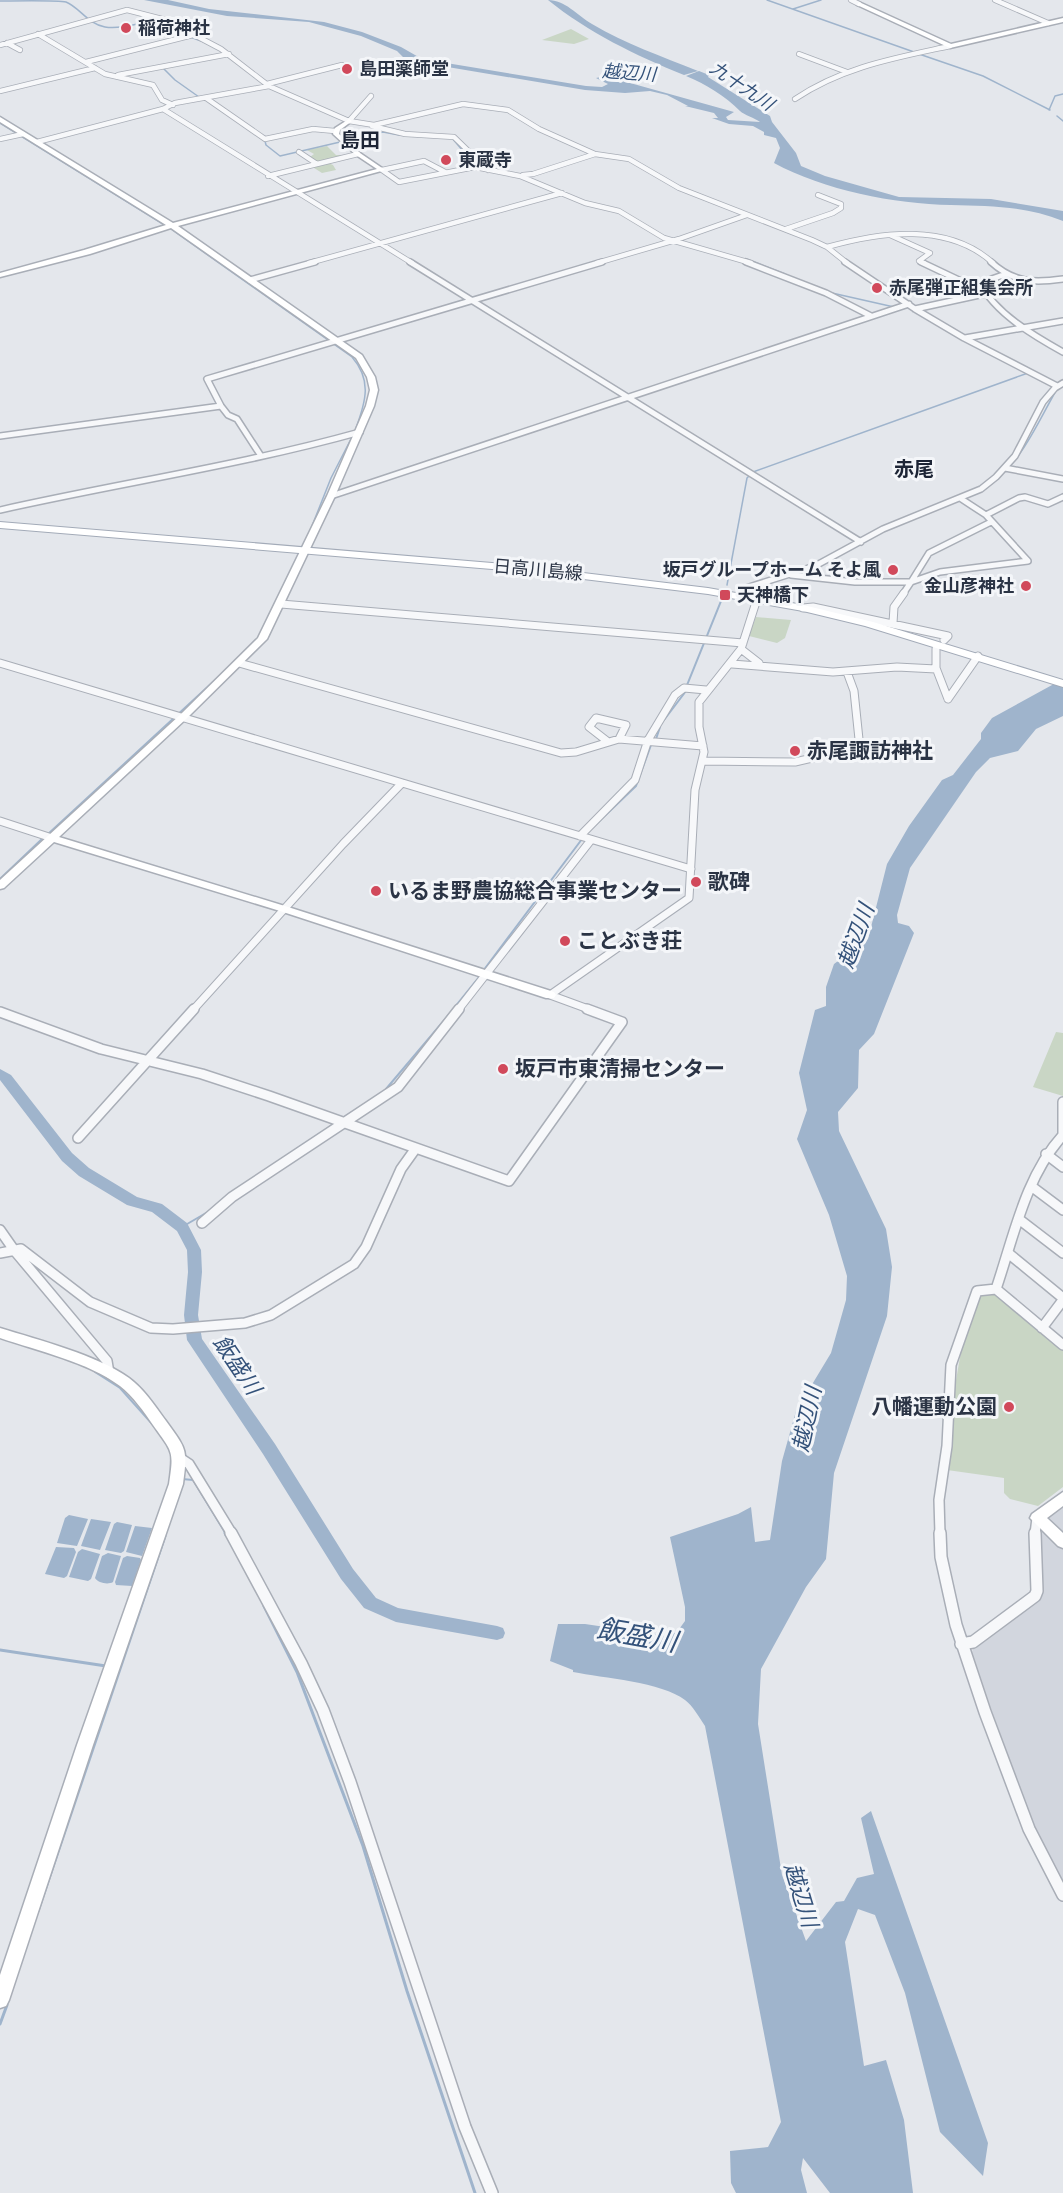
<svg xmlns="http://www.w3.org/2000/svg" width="1063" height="2193" font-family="'DM Sans','Noto Sans JP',sans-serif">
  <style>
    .built { fill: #d2d6de }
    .green { fill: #c9d6c5 }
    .water { fill: #9fb4cc }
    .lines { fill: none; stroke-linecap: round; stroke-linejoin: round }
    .stream-far2 { stroke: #9fb4cc; stroke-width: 1.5 }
    .stream-far1 { stroke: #9fb4cc; stroke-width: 2 }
    .stream { stroke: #9fb4cc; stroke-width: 3 }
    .river { fill: #9fb4cc; fill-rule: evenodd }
    .street-far4-casing { stroke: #a9aeb7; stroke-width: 6 }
    .street-far3-casing { stroke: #a9aeb7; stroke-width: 8 }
    .street-far2-casing { stroke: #a9aeb7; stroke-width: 9 }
    .street-far1-casing { stroke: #a9aeb7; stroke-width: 12 }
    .street-casing { stroke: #a9aeb7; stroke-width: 14 }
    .secondary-casing { stroke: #a9aeb7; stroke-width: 3 }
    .primary-casing { stroke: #a3abb8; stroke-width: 2 }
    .street-far4 { stroke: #f7f8fa; stroke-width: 4.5 }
    .street-far3 { stroke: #f7f8fa; stroke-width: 5 }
    .street-far2 { stroke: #f7f8fa; stroke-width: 7 }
    .street-far1 { stroke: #f7f8fa; stroke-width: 9 }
    .street { stroke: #f7f8fa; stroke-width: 11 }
    .secondary { fill: #fff; fill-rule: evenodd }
    .primary { fill: #fff; fill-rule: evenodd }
    .poi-dot { fill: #d1495b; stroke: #f4f6f9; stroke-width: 2 }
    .labels { text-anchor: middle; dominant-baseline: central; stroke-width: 6; stroke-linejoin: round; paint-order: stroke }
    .far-poi-label { font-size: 18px; font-weight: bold; fill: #2b3445; stroke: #f4f6f9; text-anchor: start }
    .far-water-label { font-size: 18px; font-style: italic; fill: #34527a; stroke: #f4f6f9 }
    .far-street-label { font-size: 18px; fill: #2b3445; stroke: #f4f6f9 }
    .far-quarter-label { font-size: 20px; font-weight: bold; fill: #1d2536; stroke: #f4f6f9 }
    .poi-label { font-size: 21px; font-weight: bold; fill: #2b3445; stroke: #f4f6f9; text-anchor: start }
    .water-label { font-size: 22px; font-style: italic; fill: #34527a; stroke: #f4f6f9 }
    .near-water-label { font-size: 27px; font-style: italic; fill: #34527a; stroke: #f4f6f9 }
  </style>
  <rect width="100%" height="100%" fill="#e4e7ec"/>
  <path class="built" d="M1063 1506V1882L1035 1828 971 1655 973 1649 1041 1599 1043 1593 1041 1522Z"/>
  <path class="green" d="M571 29 589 39 574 44 542 40Z
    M327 146 336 155H347L326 162 333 165 336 170 322 173 311 166 315 165 310 157 314 154 307 150Z
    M756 617 791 620 785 638 777 643 749 636Z
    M1056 1032 1063 1033V1096L1033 1087Z
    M986 1294H995L1063 1350V1487L1038 1506 1010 1499 1004 1493V1478L947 1470 953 1428 955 1386 963 1340 979 1296Z"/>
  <path class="water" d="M144 0H168L209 9 324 22 362 32 401 47 422 59 586 86 602 87 608 84 596 78 605 76 734 112 726 117 728 120 760 122C755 118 744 115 740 111 725 96 706 84 686 76L699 71 709 75 708 77 770 116 772 122 796 153 801 166 825 176 899 197 991 199 1063 211V221C1026 206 990 206 951 205 894 204 824 190 774 163L780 148 776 138 764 135V132L753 126 729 124 712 118H718L714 113 685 106H688L667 95 650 91 625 93 585 90 406 60 397 51 361 36 309 22 227 16Z
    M548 0C565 0 577 15 592 24 626 44 661 56 698 71L684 75C635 55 589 33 548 0Z
    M1063 679V716L1036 729 1018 751 990 758 976 772 910 868 897 915 898 923 909 926 914 933 874 1034 859 1050 858 1088 838 1112 839 1131 886 1229 892 1267 887 1316 834 1473 826 1559 806 1587 761 1669 758 1724 782 1875 806 1941 836 1902 844 1901 857 1878 874 1874 861 1818 871 1811 988 2143 983 2176 940 2132 905 1993 875 1915 858 1909 845 1942 864 2066 886 2060 904 2120 913 2193H830L803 2158 801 2170 807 2193H736L731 2183 730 2151 768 2147 781 2122 705 1726C699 1717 693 1706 685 1700 662 1682 603 1678 573 1672V1670L550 1661 558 1624H585L666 1636 677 1632 685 1621V1607L670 1537 738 1514 751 1507 755 1542 770 1540 782 1461 796 1411 831 1353 846 1300 847 1276 829 1215 797 1139 807 1110 799 1073 815 1010 826 1006V987L834 964 868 939 887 864 909 826 942 780 953 775 981 739V733L992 718Z
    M69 1515 88 1519 77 1546 57 1543 65 1518Z
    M91 1519 111 1522 100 1550 81 1546Z
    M117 1522 132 1525 124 1551 121 1553 105 1550 114 1524Z
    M135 1526 152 1528 142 1556 126 1552Z
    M56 1547 74 1548 76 1552 67 1576 64 1578 45 1574Z
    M82 1549 100 1554 91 1579 88 1581 69 1577 78 1552Z
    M108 1553 121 1556 113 1582C108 1585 98 1583 95 1578L102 1556Z
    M127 1556 140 1558 141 1560 132 1586 116 1585 115 1582 123 1558Z"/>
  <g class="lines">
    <path class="stream-far2" d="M767 0 914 52
      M0 1C12 1 57 0 66 2 79 7 88 24 105 27 136 32 158 6 184 36
      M793 9 821 0
      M190 37 204 42
      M919 54 983 76 1050 110
      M163 68 175 80 199 97
      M1049 110 1055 96 1063 94
      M1057 116 1063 121
      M0 123 171 229 352 357C372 380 366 401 356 428
      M452 138 463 151 470 154
      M265 141 266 145 280 156 383 132 399 135
      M754 262 785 274
      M832 293 894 307
      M986 487C1022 463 1036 425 1057 389
      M310 531 331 478 353 435
      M727 585 747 478 753 472 1028 373"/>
    <path class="stream-far1" d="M687 685 723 596
      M664 720 686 691
      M656 739 660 727
      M592 828 636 786 651 745
      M47 835 226 670
      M0 879 43 838
      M483 971 582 839
      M455 1007 480 976
      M386 1089 452 1011
      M341 1119 357 1109
      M274 1164 334 1124
      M182 1227 206 1213
      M95 1372 120 1388 154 1426
      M182 1479 193 1480 226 1534"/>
    <path class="stream" d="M225 1533 226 1535
      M264 1606 297 1672 363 1846 407 1991 475 2193
      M0 1650 106 1666
      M38 1911 165 1536
      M0 2024 7 2005"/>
    <path class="river" d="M0 1069 11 1075 72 1153 89 1168 137 1197 162 1204 187 1223 201 1250 202 1272 198 1315 202 1339 275 1444 353 1569 376 1598 398 1608 497 1626 503 1628 505 1633 503 1638 497 1640 396 1622 364 1608 341 1579 263 1454 187 1340 184 1315 188 1272 187 1250 177 1231 152 1212 127 1205 79 1176 62 1161 0 1080Z"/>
    <defs>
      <path id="street-far4" d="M851 0 859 4
        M995 0 1048 23
        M38 34 105 74 153 85 162 100 173 105
        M7 43 20 50
        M0 45 127 10 166 20 221 49 269 86 349 121 374 125 463 104 508 110 539 129 595 154 629 159 679 188 812 240 827 247 847 263
        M799 54 847 72
        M86 62 193 35
        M118 75 229 54
        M267 84 342 65
        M0 91 95 68
        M206 98 265 139 313 129 335 131
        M795 99C842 67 895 58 950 46
        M163 109 412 263
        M349 121 371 96
        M372 126 405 134 454 137 488 170
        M0 139 23 134
        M37 142 163 109 175 103 269 86
        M299 152 317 164
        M382 170 399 182 475 167 520 176 585 203 619 211 664 238 751 263
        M382 170 424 161 445 172
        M523 175 533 174 595 154
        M268 176 358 154
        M786 229 833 213 841 208V204L818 195
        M890 235 930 253 919 261 924 263
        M827 247C880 232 948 222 993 263
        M309 263 562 193
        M597 263 679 239 747 215"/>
      <path id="street-far3" d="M410 262 861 542
        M746 262 826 293 871 316
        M845 262 915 309 964 338 1057 386
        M921 262 961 281 979 284
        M991 262C1014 283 1034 283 1063 279
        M1006 274 980 283C995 313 1034 336 1063 352
        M250 280 315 262
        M915 309 984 294
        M965 338 1063 321
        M0 436 221 406
        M261 456 237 419 228 415 221 406 207 379 602 262
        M1005 468 1063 479
        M331 496 909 304
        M0 510C120 483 242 465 360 432
        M986 515 1019 498 1025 497 1048 504 1063 497
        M791 575 855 582H911L929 553 991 522
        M744 594 746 588 815 566 883 529 981 489 996 477 1015 456 1043 402 1055 388 1063 383
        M903 594 911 582 940 572 1028 561 986 515 960 498"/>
      <path id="street-far2" d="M743 596 744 593
        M281 604 743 643
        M803 608 813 607 948 636 944 640
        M893 623 894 607 904 593
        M741 649 759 663
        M936 649V668L948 699
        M0 663 691 869
        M239 663 561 753 576 752 619 739 703 746
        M732 664 833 672 897 667 936 669
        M847 672 854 691 860 749
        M948 699 978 656
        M607 741 589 727 596 718 626 725 619 739
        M703 761 795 762 839 752 878 749
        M0 821 52 838
        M580 836 635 780 648 740 675 695 684 688 706 690
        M193 1010 343 844 402 783
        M458 1010 591 840
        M591 1010 550 995 689 898 695 790 704 752 699 727V702L741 649 757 599"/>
      <path id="street-far1" d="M0 1012 101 1049 202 1074 269 1096 509 1181 622 1022 587 1009
        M1063 1102V1135C1025 1177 1014 1236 996 1289L1063 1345
        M78 1138 194 1009
        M1046 1154 1063 1167
        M1031 1186 1063 1210
        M1020 1220 1063 1253
        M202 1223 232 1197 398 1087 459 1009
        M0 1230 14 1250 107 1361 109 1373
        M0 1253 21 1249 90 1302 151 1328 173 1329 245 1323 271 1315 354 1264 366 1247 401 1169 416 1148
        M1008 1253 1063 1298
        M1042 1328 1063 1300
        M180 1458 189 1464 232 1534
        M940 1534 939 1500 947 1446 951 1365 977 1291 996 1289
        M1035 1534 1037 1518"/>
      <path id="street" d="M231 1533 301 1663 323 1710 350 1782 465 2127 492 2193
        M940 1533 941 1557 956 1625 985 1712 1029 1829 1063 1895
        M961 1644 973 1642 1035 1596 1037 1591 1035 1533"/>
      <path id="secondary" d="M859 2 951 44 1063 18V22L950 48 857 5Z
        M0 117 173 223 377 169 356 155 333 134 335 128 349 119 352 121 340 130 339 134 360 153 385 170 178 226 362 355 375 377 378 390 374 406 335 496 267 639 186 719 59 837 288 907 554 992 556 995 554 998H546L280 911 54 842 4 888 0 889V880L180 715 258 638 327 496 366 406 370 390 367 377 356 358 171 228 90 254 0 277V273L84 250 166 225 0 122Z
        M0 1328C39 1340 97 1355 129 1378 144 1389 155 1406 166 1421 186 1449 188 1448 183 1484L93 1745 9 2000 6 2006 0 2008V1975L77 1745 169 1484C174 1450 173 1453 153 1425 144 1412 133 1396 120 1386 88 1362 38 1351 0 1338Z
        M1063 1492V1506L1047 1518 1063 1533V1548L1058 1546 1030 1518 1032 1514Z"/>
      <path id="primary" d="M0 522 517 565 708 588 803 605 873 622 1063 680V687L865 626 803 611 708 594 517 571 0 528Z"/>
    </defs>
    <use href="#street-far4" class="street-far4-casing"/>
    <use href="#street-far3" class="street-far3-casing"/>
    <use href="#street-far2" class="street-far2-casing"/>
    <use href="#street-far1" class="street-far1-casing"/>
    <use href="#street" class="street-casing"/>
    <use href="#secondary" class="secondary-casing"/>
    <use href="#primary" class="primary-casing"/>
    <use href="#street-far4" class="street-far4"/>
    <use href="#street-far3" class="street-far3"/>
    <use href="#street-far2" class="street-far2"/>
    <use href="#street-far1" class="street-far1"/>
    <use href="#street" class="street"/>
    <use href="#secondary" class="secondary"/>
    <use href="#primary" class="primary"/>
  </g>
  <g class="poi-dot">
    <circle cx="126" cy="28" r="6"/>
    <circle cx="347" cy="69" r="6"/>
    <circle cx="446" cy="160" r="6"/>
    <circle cx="877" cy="288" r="6"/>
    <circle cx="893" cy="570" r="6"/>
    <circle cx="1026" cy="586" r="6"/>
    <rect x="719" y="589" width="12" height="12" rx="3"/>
    <circle cx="795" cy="751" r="6"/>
    <circle cx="696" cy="882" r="6"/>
    <circle cx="376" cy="891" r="6"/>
    <circle cx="565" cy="941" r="6"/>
    <circle cx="503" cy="1069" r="6"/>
    <circle cx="1009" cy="1407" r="6"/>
  </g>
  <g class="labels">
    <g class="far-poi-label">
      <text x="138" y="28">稲荷神社</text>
      <text x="359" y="69">島田薬師堂</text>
      <text x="458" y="160">東蔵寺</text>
      <text x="889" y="288">赤尾弾正組集会所</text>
      <text x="881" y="570" text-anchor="end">坂戸グループホーム そよ風</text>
      <text x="1014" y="586" text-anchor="end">金山彦神社</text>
      <text x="737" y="595">天神橋下</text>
    </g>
    <g class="far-water-label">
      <text transform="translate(629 73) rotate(4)">越辺川</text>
      <text transform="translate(742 86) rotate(34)">九十九川</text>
    </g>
    <g class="far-street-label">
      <text transform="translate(538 570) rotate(5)">日高川島線</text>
    </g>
    <g class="far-quarter-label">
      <text x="360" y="140">島田</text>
      <text x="914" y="469">赤尾</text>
    </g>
    <g class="poi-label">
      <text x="807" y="751">赤尾諏訪神社</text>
      <text x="708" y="882">歌碑</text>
      <text x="388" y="891">いるま野農協総合事業センター</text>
      <text x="577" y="941">ことぶき荘</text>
      <text x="515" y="1069">坂戸市東清掃センター</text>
      <text x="997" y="1407" text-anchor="end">八幡運動公園</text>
    </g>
    <g class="water-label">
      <text transform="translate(856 936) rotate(-70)">越辺川</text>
      <text transform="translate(237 1365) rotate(56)">飯盛川</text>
      <text transform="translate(807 1419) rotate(-78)">越辺川</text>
      <text transform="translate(801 1895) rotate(73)">越辺川</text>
    </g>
    <g class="near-water-label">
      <text transform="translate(637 1635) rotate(10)">飯盛川</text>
    </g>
  </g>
</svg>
